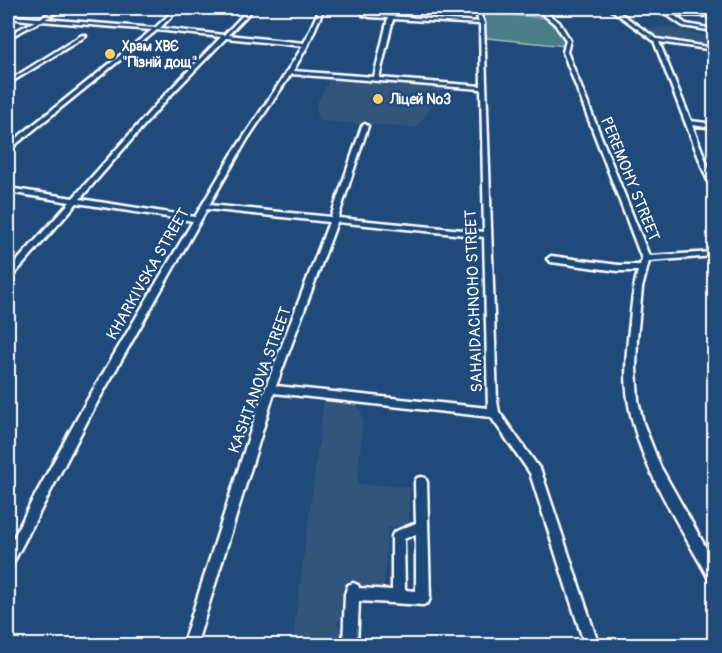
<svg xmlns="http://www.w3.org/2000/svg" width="722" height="653" font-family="Pangolin,sans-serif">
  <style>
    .built { fill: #32547b }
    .green { fill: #4b7d88; stroke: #a5bec4; stroke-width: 1.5 }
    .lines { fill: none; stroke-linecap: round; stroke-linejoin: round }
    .minor-casing { stroke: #fff; stroke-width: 5 }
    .minor { fill: #1f4a7a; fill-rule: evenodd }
    .poi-dot { fill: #ffd166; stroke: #1f4a7a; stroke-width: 2 }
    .labels { text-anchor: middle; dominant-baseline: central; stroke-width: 5; stroke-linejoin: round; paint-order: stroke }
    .far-poi-label { font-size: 14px; font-weight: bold; fill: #fff; stroke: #1f4a7a; text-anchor: start }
    .street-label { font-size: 16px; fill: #fff; stroke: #1f4a7a }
  </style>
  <rect width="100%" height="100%" fill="#1f4a7a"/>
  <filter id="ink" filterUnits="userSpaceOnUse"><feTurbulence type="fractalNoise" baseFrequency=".0167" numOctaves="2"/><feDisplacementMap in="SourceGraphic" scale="12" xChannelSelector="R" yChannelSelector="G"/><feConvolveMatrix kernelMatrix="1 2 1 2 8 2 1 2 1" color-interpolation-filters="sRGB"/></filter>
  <g filter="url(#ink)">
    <path class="built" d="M669 27 714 38V49L657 39 641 29Z
      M331 77 442 87 441 94 416 128 318 121 316 105Z
      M324 400 357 405 361 411 363 422 357 484 410 487 409 527H388L384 591 345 587 343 614 337 623 342 630 341 645 292 646Z"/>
    <path class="green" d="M481 13 551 18 567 41 566 46 487 38Z"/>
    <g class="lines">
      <defs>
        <path id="minor" d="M60 8H64L45 19 155 28 176 8H180L160 28 224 35 250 8H254L228 35 304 43 320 8H324L308 45 293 71 374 77 388 18 370 17 363 15 364 8H368L367 13 371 15 479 22 474 8H478L484 23 497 401 499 412 541 471 599 646H585L530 473 491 417 274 393 196 646H182L258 408 329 222 207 209 93 410 12 565 8 567V549L30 505 85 404 193 221 77 203 11 278 8 279V271L70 202 8 192V188L73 198 162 98 221 37 157 30 10 149 8 150V145L152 30 41 21 8 38V35L35 21 8 18V16L40 18ZM393 19 480 24 481 86 379 78ZM226 38 303 46 279 84 231 156 195 217 80 199 166 100ZM291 74 481 89 484 232 338 218 368 126 365 124 362 126 331 217 209 205 248 138ZM337 222 484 237 488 408 276 386Z
          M535 8H539L559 22 570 40 567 52 649 256 714 252V256L649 261 642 288 637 338 636 369 638 400 643 423 660 466 714 562V580L709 579C678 522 638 464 628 399 624 373 627 346 630 321 632 304 633 287 638 271H618L551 262 547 259 551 256 618 265H640L642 259 563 52 566 40 555 24Z
          M609 8H613L657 39 714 48V50L659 42 691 121 714 124V128L692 125 714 182V191L711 189 654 41Z
          M669 13 714 14V16L674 15 686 24 714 29V31L683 26 667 15Z
          M82 35 86 36 8 84V81Z
          M421 477 425 478 427 482 430 598 428 603 423 605 359 601 357 646H343L345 594 348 585 353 583 358 585 359 588 392 590V536L394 532 416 523 415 482 417 478ZM416 534V591L405 590 404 539Z"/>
      </defs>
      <use href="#minor" class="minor-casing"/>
      <use href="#minor" class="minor"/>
    </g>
  </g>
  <g class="poi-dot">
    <circle cx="110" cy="54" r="6"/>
    <circle cx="378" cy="99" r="6"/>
  </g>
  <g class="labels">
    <g class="far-poi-label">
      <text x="122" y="46">Храм ХВЄ<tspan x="122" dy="16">"Пізній дощ"</tspan></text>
      <text x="390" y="99">Ліцей №3</text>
    </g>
    <g class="street-label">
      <text transform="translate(630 179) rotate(68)">PEREMOHY STREET</text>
      <text transform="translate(148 274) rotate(-60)">KHARKIVSKA STREET</text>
      <text transform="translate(474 301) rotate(-92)">SAHAIDACHNOHO STREET</text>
      <text transform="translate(260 380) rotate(-70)">KASHTANOVA STREET</text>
    </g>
  </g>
  <rect width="722" height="653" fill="none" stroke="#1f4a7a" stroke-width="30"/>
  <rect x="15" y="15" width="692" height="623" fill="none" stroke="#fff" stroke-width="2" filter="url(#ink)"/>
</svg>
